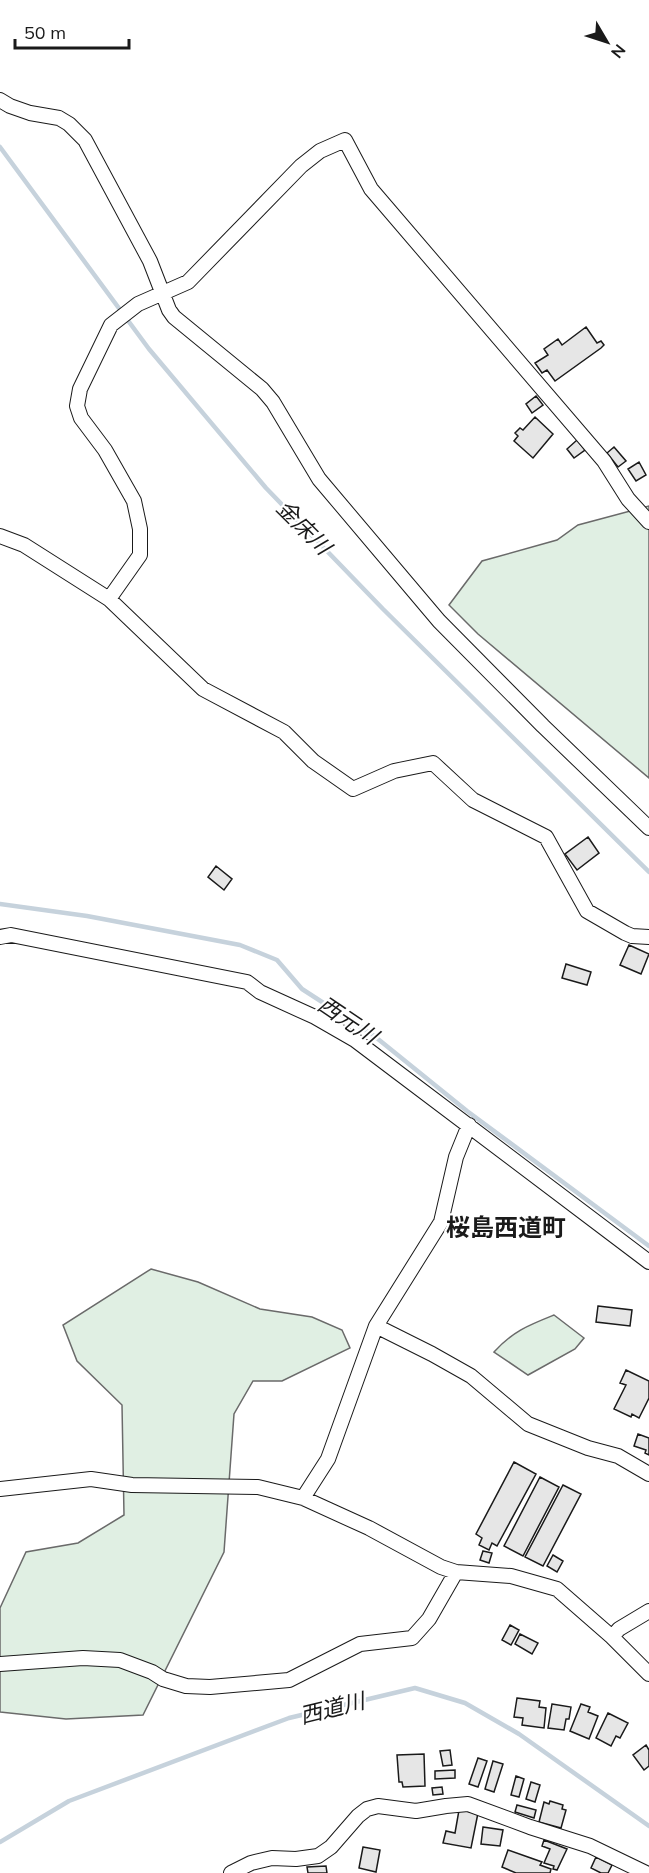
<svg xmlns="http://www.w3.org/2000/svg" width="649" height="1873" font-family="Mulish,'Noto Sans JP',sans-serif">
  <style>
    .green { fill: #e0efe3; stroke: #6a6a6a; stroke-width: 1.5 }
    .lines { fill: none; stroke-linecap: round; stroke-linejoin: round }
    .stream { stroke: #c6d2dc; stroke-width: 4.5 }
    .building { fill: #e6e6e6; stroke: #1a1a1a; stroke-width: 1.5 }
    .street-casing { stroke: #1a1a1a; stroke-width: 16 }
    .street { stroke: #fff; stroke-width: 14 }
    .labels { text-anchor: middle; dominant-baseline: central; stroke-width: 4.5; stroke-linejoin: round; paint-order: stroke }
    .water-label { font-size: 22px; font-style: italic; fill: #1a1a1a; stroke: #fff }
    .quarter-label { font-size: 24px; font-weight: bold; fill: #1a1a1a; stroke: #fff }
  </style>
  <rect width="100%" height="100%" fill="#fff"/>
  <path class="green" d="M649 506V778L478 634 449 605 482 561 557 540 578 525Z
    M151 1269 198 1282 260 1309 312 1317 342 1330 350 1348 282 1381H253L234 1414 224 1552 143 1715 66 1719 0 1712V1608L26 1552 78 1543 124 1515 122 1405 77 1361 63 1325Z
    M554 1315 584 1338 575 1349 528 1375 494 1352C513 1331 529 1325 554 1315Z"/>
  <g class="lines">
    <path class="stream" d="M0 147 149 349 266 488 383 609 649 872
      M0 904 87 916 240 945 277 960 302 989 373 1035 467 1111 649 1246
      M0 1842 69 1801 289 1718 415 1688 465 1703 519 1734 649 1826"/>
  </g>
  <path class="building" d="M586 327 597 343 601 341 604 345 601 348 555 381 547 370 542 373 535 363 548 355 544 349 558 339 562 345Z
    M536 396 543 405 532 413 526 404Z
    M535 417 553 434 533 458 514 441 518 436 515 433 520 428 523 430Z
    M577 440 585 450 574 458 567 449Z
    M614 447 626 461 618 467 607 453Z
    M639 462 646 475 636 481 628 469Z
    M588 837 599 853 577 870 565 854Z
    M216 866 232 879 224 890 208 877Z
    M629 945 649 954 641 974 620 965Z
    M566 964 591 972 587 985 562 978Z
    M598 1306 632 1310 630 1326 596 1322Z
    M626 1370 649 1381V1398L639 1418 632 1414 631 1417 614 1409 626 1385 620 1383Z
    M638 1434 649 1438V1455L645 1453 646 1450 634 1446Z
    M514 1462 536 1474 497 1546 492 1543 489 1550 479 1545 482 1538 476 1534Z
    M540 1477 559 1487 523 1556 504 1546Z
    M563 1485 581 1494 543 1566 525 1557Z
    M483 1551 492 1553 489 1563 480 1560Z
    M553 1555 563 1561 557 1572 547 1566Z
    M510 1625 519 1630 511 1645 502 1640Z
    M520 1634 538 1643 532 1654 515 1644Z
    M517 1698 540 1701 539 1707 546 1708 544 1728 522 1725 523 1718 514 1717Z
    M552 1704 571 1707 569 1719H566L564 1730 548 1728Z
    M581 1704 590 1707 588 1712 598 1716 589 1739 570 1731Z
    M608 1713 628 1723 620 1738 616 1736 611 1746 596 1738Z
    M646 1745 649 1750V1766L644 1770 633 1755Z
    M450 1750 452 1765 443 1766 440 1751Z
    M424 1754 425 1786 403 1787 402 1782H399L397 1755Z
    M478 1758 487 1761 478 1787 469 1784Z
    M493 1761 503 1764 494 1792 485 1789Z
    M455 1770V1778L435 1779V1771Z
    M516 1776 524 1779 519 1797 511 1795Z
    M531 1782 540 1785 535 1802 526 1799Z
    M442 1787 443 1794 433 1795 432 1788Z
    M550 1801 563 1805 562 1809 566 1810 561 1828 539 1822 544 1802 549 1804Z
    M517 1805 536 1810 534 1818 515 1812Z
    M459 1810 478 1813 471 1848 443 1843 446 1831 455 1833Z
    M483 1827 503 1830 500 1846 481 1844Z
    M544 1840 567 1849 557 1870 553 1869 554 1866 544 1863 550 1849 542 1846Z
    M363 1847 380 1850 376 1872 359 1868Z
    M508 1850 542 1862 540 1865 551 1869 550 1873H516L502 1867Z
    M596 1857 612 1865 608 1873H601L591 1868Z
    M326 1866 327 1873H308L307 1867Z"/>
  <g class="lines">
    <defs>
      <path id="street" d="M0 100 10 106 30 113 59 118 69 124 85 140 150 261 169 310 174 317 262 389 273 402 319 479 439 621 543 726 649 828
        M0 536 24 545 109 599 203 689 284 732 313 761 353 789 394 771 433 763 473 800 546 837 587 911 625 933 632 936 649 937
        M109 599 140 555V529L134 501 105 450 81 418 77 406 80 389 111 325 138 304 188 282 301 166 320 151 345 140 371 189 604 461 628 499 649 522
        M0 937 11 935 247 982 260 992 315 1017 355 1040 649 1262
        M376 1326 432 1354 471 1376 528 1424 588 1448 618 1456 649 1474
        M0 1489 91 1479 132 1485 258 1487 303 1498 369 1528 441 1567 456 1572 511 1576 557 1589 612 1637 649 1674
        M303 1498 328 1459 376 1326 441 1222 456 1157 469 1125
        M612 1637 619 1629 649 1611
        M0 1664 83 1658 120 1660 152 1672 163 1679 186 1686 210 1687 289 1680 360 1644 412 1638 429 1619 456 1572
        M231 1873 251 1863 272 1858 296 1859 318 1856 331 1847 358 1816 367 1809 378 1806 416 1811 446 1806 468 1804 530 1827 590 1846 646 1873"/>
    </defs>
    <use href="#street" class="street-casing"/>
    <use href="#street" class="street"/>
  </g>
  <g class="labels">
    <g class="water-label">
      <text transform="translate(304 527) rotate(45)">金床川</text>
      <text transform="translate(348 1020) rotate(34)">西元川</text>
      <text transform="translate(332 1708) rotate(-14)">西道川</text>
    </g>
    <g class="quarter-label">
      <text x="506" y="1227">桜島西道町</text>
    </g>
  </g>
  <g transform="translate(607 42) rotate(129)" stroke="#ffffff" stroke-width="4.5" paint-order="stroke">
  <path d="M0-4.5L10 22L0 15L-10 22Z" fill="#1a1a1a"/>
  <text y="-9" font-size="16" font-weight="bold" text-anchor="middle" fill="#1a1a1a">N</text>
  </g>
  <path d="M15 39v9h114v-9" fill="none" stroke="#1a1a1a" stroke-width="3"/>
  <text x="24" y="39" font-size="18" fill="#1a1a1a" stroke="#ffffff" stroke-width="4.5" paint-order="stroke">50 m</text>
</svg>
